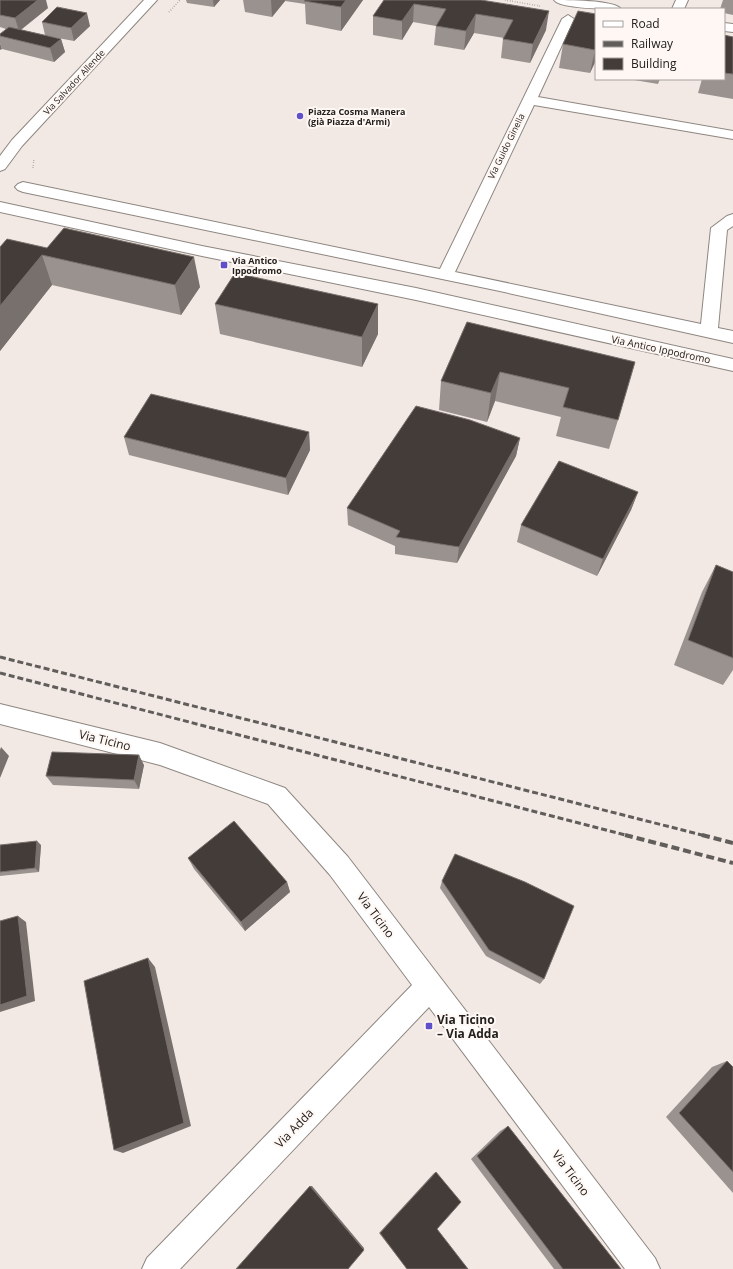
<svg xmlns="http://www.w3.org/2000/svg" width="733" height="1269" font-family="'Open Sans',sans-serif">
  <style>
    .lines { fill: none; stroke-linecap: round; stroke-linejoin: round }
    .minor-casing { stroke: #8e8681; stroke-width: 2 }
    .path { stroke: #857f7c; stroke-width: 1.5; stroke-dasharray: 0.5 2; stroke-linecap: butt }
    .minor { fill: #fff; fill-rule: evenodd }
    .rail-far1 { stroke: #615d5a; stroke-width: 3; stroke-dasharray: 6 3; stroke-linecap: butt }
    .rail { stroke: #615d5a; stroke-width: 4; stroke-dasharray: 8 4; stroke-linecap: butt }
    .wall { fill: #9a928e }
    .shaded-wall { fill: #78706c }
    .building { fill: #433c38; stroke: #78706c }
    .poi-dot { fill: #5f50c9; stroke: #fef7f3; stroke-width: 1.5 }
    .labels { text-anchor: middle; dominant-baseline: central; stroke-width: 4; stroke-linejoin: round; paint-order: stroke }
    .far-street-label { font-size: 9px; fill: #23201e; stroke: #fef7f3 }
    .far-poi-label { font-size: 9px; font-weight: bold; fill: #23201e; stroke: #fef7f3; text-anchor: start }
    .street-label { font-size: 10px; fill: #23201e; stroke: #fef7f3 }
    .near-street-label { font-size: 12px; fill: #23201e; stroke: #fef7f3 }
    .near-poi-label { font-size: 12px; font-weight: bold; fill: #23201e; stroke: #fef7f3; text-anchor: start }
  </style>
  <rect width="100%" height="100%" fill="#f2e9e4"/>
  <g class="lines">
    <defs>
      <path id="minor" d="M144 0H157L22 146 5 169 0 171V156L12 140Z
        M554 0C566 0 615 0 621 9 610 9 560 9 554 0Z
        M676 0H688L684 9H672Z
        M568 15 574 19 538 97 733 131V139L534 105 455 272 701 324 711 228 727 216 733 214V226L727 230 718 328 733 331V343L495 290 23 192 18 190 15 187 18 184 23 182 440 269 562 19Z
        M724 23 733 24V32L724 31Z
        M0 202 202 246 416 288 733 359V371L416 300 202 256 0 212Z
        M0 704 160 743 285 788 348 857 655 1258 660 1269H625L429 1007 180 1269H142L147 1258 412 985 330 875 268 804 160 765 0 724Z"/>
    </defs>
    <use href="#minor" class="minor-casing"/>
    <path class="path" d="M505 0 540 6
      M169 12 180 0
      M33 168 34 158"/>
    <use href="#minor" class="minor"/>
    <path class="rail-far1" d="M0 657 706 836
      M0 673 629 836"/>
    <path class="rail" d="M625 835 733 863
      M702 835 733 843"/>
  </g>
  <path class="wall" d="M0 0 48 8 21 30 45 35 42 22 90 26 74 41 47 36 61 39 65 52 54 62 2 49 0 43V34L6 29 0 27Z
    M186 0H220L214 7 187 3Z
    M243 0H363L341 31 306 24 305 4 285 1 272 17 245 12Z
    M384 0H481L546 30 530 63 501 58 503 39 504 38 474 33 464 50 434 45 436 26 413 22 402 40 373 35V16Z
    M723 0H733V15L724 13V9H720Z
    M596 14V60L590 73 559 68 563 44Z
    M724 35 733 37V99L698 93 702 79H724Z
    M628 79H660L658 84Z
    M7 239 200 287 181 315 52 285 0 351V247Z
    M215 304 378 334 362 367 220 334Z
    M467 322 618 420 609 449 556 436 561 417 495 401 487 422 439 410 441 381Z
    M309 432 310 450 288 495 129 455 124 437Z
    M520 438 516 456 457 563 395 554V546L348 525 347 508Z
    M638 492 631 510 597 576 517 542 521 525Z
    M716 565 733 572V670L723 685 674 665 702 592Z
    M144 765 139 789 53 785 46 776Z
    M0 845H41L39 872 0 876Z
    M188 858 287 882 290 892 245 931 194 869Z
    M442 881 544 979 540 984 486 956 440 888Z
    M727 1061 733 1067V1193L666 1117 712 1067Z
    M508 1126 621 1269H554L471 1159 500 1131Z
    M436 1172 407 1269 379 1233 434 1173Z"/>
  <path class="shaded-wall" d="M38 0H46L48 8 19 31 15 18Z
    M213 0H220L214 7Z
    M271 0H285V1L272 17Z
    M346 0H363L341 31V7Z
    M414 4 413 22 402 40V21Z
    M549 11 546 30 530 63 533 44Z
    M87 13 90 26 74 41 71 28Z
    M476 14 474 33 464 50 466 31Z
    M61 39 65 52 54 62 50 48Z
    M0 43 2 49 0 50Z
    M596 48V60L590 73 595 50Z
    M42 255 52 285 0 351V306Z
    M194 257 200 287 181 315 175 285Z
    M378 304V334L362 367V337Z
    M500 372 495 401 487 422 491 393Z
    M309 432 310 450 288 495 286 478Z
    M520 438 516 456 457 563 459 547Z
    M638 492 631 510 597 576 603 559Z
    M1 747 9 756 0 778V750Z
    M139 755 144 765 139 789 134 780Z
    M37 841 41 845 39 872 35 868Z
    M287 882 290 892 245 931 241 922Z
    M18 916 26 922 35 1001 0 1012V1005Z
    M148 958 155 967 191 1126 123 1153 114 1150Z
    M310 1186H312L364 1248V1250Z"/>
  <path class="building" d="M0 0H38L15 18 0 15Z
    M305 0H346L341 7 304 1Z
    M384 0H481L549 11 533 44 503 39 513 20 476 14 466 31 436 26 446 9 414 4 402 21 373 16Z
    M57 7 87 13 71 28 42 22Z
    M578 11 596 14V48L595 50 563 44Z
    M9 27 61 39 50 48 0 36V34Z
    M724 35 733 37V74L724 73Z
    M64 228 194 257 175 285 42 255 0 306V247L7 239 47 248Z
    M235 273 378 304 362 337 215 304Z
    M467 322 635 362 618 420 563 407 569 388 500 372 491 393 441 381Z
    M151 394 309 432 286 478 124 437Z
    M416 406 470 420 520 438 459 547 396 537 400 531 347 508Z
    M559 461 638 492 603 559 521 525Z
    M716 565 733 572V658L688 640Z
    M52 752 139 755 134 780 46 776Z
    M234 821 287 882 241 922 188 858Z
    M37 841 35 868 0 872V845Z
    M455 854 525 882 574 906 544 979 489 950 442 881Z
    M18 916 27 996 0 1005V921Z
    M148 958 184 1123 114 1150 84 981Z
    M727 1061 733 1067V1172L679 1113Z
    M508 1126 621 1269H563L477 1156Z
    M436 1172 461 1202 437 1229 468 1269H407L380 1233Z
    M310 1186 364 1250 348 1269H236Z"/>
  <g class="poi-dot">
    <circle cx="300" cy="116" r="4"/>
    <rect x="220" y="261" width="8" height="8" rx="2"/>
    <rect x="425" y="1022" width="8" height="8" rx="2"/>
  </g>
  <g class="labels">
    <g class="far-street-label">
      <text transform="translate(74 82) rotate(-47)">Via Salvador Allende</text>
      <text transform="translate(506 146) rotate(-64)">Via Guido Ginella</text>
    </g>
    <g class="far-poi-label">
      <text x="308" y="111">Piazza Cosma Manera<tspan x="308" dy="10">(già Piazza d'Armi)</tspan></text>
      <text x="232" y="260">Via Antico<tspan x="232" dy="10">Ippodromo</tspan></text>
    </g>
    <g class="street-label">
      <text transform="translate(661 349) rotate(12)">Via Antico Ippodromo</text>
    </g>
    <g class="near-street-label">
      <text transform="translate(105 740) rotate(14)">Via Ticino</text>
      <text transform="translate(376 915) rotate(53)">Via Ticino</text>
      <text transform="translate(294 1128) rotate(-46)">Via Adda</text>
      <text transform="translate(571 1173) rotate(53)">Via Ticino</text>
    </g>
    <g class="near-poi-label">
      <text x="437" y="1019">Via Ticino<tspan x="437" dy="14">– Via Adda</tspan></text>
    </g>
  </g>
  <rect x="595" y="8" width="130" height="72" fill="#fef7f3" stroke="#a6a19e"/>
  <rect x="603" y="21" width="20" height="6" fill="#ffffff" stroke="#a6a19e"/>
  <text x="631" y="28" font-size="12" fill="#23201e">Road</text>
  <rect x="603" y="41" width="20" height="6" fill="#615d5a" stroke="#a6a19e"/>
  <text x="631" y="48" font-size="12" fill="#23201e">Railway</text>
  <rect x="603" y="58" width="20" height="12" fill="#433c38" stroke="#a6a19e"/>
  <text x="631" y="68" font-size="12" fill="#23201e">Building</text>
</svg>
